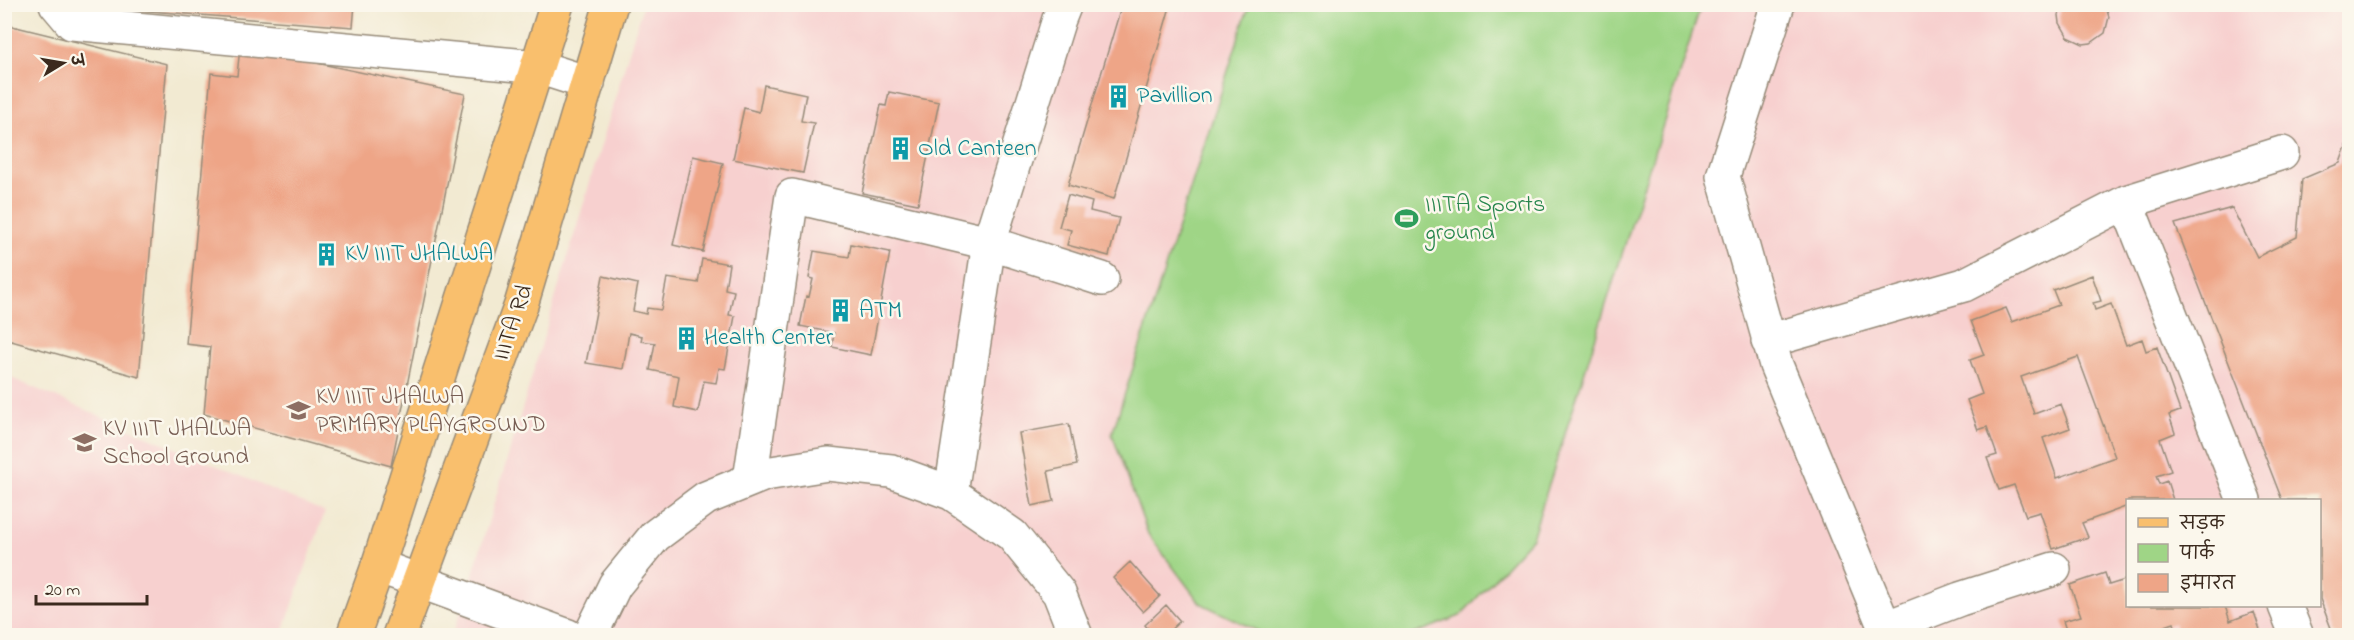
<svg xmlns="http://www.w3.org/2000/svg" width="2354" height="640" font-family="'Indie Flower','Playpen Sans Deva',sans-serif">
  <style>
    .built { fill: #f7d0cf; fill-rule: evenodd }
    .green { fill: #9fd586; stroke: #6d8052; stroke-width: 1.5 }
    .building { fill: #eea587; fill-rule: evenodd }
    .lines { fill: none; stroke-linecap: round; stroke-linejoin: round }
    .minor-casing { stroke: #968a78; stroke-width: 36 }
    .major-casing { stroke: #968a78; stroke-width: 36 }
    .minor { stroke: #fff; stroke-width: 33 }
    .major { stroke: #f9bf6d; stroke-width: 33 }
    .labels { text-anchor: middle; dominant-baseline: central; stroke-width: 5; stroke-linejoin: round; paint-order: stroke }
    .culture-label { font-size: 24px; fill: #0d838f; stroke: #fbf7ec; text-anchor: start }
    .leisure-label { font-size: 24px; fill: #27864d; stroke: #fbf7ec; text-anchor: start }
    .street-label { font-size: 24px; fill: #3b2a1e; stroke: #fbf7ec }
    .education-label { font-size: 24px; fill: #785e54; stroke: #fbf7ec; text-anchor: start }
  </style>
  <rect width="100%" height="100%" fill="#fbf7ec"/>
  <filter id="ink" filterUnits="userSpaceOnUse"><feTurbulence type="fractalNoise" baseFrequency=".0167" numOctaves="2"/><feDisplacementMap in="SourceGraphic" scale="12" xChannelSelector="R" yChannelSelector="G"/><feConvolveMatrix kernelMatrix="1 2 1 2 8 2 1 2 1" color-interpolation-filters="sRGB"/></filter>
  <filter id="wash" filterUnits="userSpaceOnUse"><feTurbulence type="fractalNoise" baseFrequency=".008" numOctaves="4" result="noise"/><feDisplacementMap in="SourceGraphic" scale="24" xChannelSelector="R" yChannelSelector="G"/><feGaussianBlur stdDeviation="1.35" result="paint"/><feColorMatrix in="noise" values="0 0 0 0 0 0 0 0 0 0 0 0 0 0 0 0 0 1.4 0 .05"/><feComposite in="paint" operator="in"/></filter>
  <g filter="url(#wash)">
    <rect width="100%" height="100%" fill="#f2ead2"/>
    <path class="built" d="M643 5H2349V635L452 636 466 597ZM2128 500H2320V606H2128Z
      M4 375 325 512 282 635H5Z"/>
    <path class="green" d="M1249 5H1701L1532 538 1460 616 1409 636 1266 635 1200 603 1148 534 1112 434Z"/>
    <g id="blocks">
      <path class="building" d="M87 4H355L353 27 87 6Z
        M1122 4H1163L1170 7 1114 199 1068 185Z
        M2063 4H2105L2109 17 2105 33 2091 43 2083 44 2068 37 2060 23 2059 15Z
        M4 24 167 64 139 377 4 339Z
        M240 47 465 94 391 466 204 414 210 347 186 344 211 73 237 76Z
        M764 85 806 94 801 121 814 123 803 173 733 159 744 108 759 112Z
        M889 92 939 102 918 204 862 193 881 105 886 106Z
        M2350 135V636H2334L2320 599V500H2282L2175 224 2232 208 2257 257 2297 237 2302 179 2340 163Z
        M693 156 723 163 703 252 673 245Z
        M1068 195 1092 202 1090 211 1119 218 1109 256 1067 245 1071 230 1059 227Z
        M851 244 890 252 871 355 832 347 834 333 800 326 806 296 809 297 813 279 809 278 814 251 849 257Z
        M702 259 729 264 725 289 734 291 729 315 735 316 725 369 719 368 716 383 704 381 698 412 674 407 679 376 650 370 655 343 641 341 642 336 629 333 623 369 586 363 603 276 638 284 633 311 646 314 647 308 661 310 667 278 698 283Z
        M2092 275 2101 301 2093 303 2095 310 2111 304 2126 345 2142 339 2146 351 2157 347 2180 411 2169 415 2175 433 2160 439 2171 471 2156 476 2159 484 2167 481 2173 500H2128V506L2082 523 2088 537 2053 549 2040 512 2026 516 2014 485 1999 490 1987 458 1997 455 1987 427 1978 430 1967 400 1982 394 1970 360 1984 355 1971 321 2006 308 2012 322 2059 305 2053 290ZM2078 357 2115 457 2057 478 2043 438 2070 428 2061 404 2034 414 2021 377Z
        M1069 424 1077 465 1048 471 1054 501 1032 506 1019 433Z
        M1130 562 1160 596 1143 612 1113 578Z
        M2105 573 2109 585 2128 579V606H2225L2230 621 2254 612 2262 636H2178L2174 623 2136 636H2068L2063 621 2081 616 2070 585Z
        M1166 605 1180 621 1164 636H1154L1145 625Z"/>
    </g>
  </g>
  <g filter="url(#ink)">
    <use href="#blocks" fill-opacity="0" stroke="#968a78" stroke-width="1.5"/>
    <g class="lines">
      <defs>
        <path id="minor" d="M56 4 72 23 538 67 588 83
          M1778 4 1723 176 1776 365 1885 628 1960 599 2054 569
          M2126 202 2244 500
          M1768 341 1964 285 2126 202 2282 153
          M750 480 792 196 989 243 1102 279
          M951 493 989 243 1059 19 1065 4
          M378 566 568 636
          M2285 606 2297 636
          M590 636 615 585 655 536 706 498 765 474 828 464 891 471 951 493 1012 535 1059 593 1076 636"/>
        <path id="major" d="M353 636 378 566 557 4
          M399 636 521 305 611 4"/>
      </defs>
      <use href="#minor" class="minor-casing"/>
      <use href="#major" class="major-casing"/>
      <use href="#minor" class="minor"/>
      <use href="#major" class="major"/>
    </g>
  </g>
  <defs>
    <symbol id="building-bare" viewBox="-9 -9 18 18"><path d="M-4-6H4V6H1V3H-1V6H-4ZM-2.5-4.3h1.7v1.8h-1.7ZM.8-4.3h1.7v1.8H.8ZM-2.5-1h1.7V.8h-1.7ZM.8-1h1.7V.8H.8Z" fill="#0f9aa8" stroke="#fbf7ec" stroke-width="2.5" paint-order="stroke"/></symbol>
    <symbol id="stadium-bare" viewBox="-9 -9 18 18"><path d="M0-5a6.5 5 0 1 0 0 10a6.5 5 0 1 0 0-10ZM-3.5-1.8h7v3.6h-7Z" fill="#2e9e5b" stroke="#fbf7ec" stroke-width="2.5" paint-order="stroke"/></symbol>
    <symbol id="school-bare" viewBox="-9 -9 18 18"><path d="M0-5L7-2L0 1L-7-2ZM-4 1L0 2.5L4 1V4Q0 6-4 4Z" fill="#8d6e63" stroke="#fbf7ec" stroke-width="2.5" paint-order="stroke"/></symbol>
  </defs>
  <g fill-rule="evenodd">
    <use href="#building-bare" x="1102" y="80" width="33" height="33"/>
    <use href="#building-bare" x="884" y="132" width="33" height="33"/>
    <use href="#stadium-bare" x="1390" y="202" width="33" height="33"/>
    <use href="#building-bare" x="310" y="238" width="33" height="33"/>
    <use href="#building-bare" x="824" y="294" width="33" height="33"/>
    <use href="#building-bare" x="670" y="322" width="33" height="33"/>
    <use href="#school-bare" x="282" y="394" width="33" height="33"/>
    <use href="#school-bare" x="68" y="426" width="33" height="33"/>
  </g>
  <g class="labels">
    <g class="culture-label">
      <text x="1137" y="96">Pavillion</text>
      <text x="918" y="149">Old Canteen</text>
      <text x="345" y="254">KV IIIT JHALWA</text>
      <text x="859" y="311">ATM</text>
      <text x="704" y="338">Health Center</text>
    </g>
    <g class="leisure-label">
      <text x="1425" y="205">IIITA Sports<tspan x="1425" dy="28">ground</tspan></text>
    </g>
    <g class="street-label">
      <text transform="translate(514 323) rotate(-71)">IIITA Rd</text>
    </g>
    <g class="education-label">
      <text x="316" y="397">KV IIIT JHALWA<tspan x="316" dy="28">PRIMARY PLAYGROUND</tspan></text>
      <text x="103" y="429">KV IIIT JHALWA<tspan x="103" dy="28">School Ground</tspan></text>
    </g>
  </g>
  <rect width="2354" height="640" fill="none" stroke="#fbf7ec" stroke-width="24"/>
  <rect x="2126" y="499" width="195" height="108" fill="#fbf7ec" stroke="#aea59a" stroke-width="1.5"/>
  <rect x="2138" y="518" width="30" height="9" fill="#f9bf6d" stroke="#aea59a" stroke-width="1.5"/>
  <text x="2180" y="529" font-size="18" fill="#3b2a1e">सड़क</text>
  <rect x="2138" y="544" width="30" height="18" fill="#9fd586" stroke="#aea59a" stroke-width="1.5"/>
  <text x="2180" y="559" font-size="18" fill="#3b2a1e">पार्क</text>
  <rect x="2138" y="574" width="30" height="18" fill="#eea587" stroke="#aea59a" stroke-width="1.5"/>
  <text x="2180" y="589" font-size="18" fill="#3b2a1e">इमारत</text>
  <g transform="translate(63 63) rotate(79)" stroke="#fbf7ec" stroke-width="4.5" paint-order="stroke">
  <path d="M0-4.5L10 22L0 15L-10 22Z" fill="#3b2a1e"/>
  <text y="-9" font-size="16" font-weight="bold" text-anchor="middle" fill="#3b2a1e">उ</text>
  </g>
  <path d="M36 595v9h111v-9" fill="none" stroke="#3b2a1e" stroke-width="3"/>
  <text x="45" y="595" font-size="18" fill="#3b2a1e" stroke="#fbf7ec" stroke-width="4.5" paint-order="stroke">20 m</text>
</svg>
